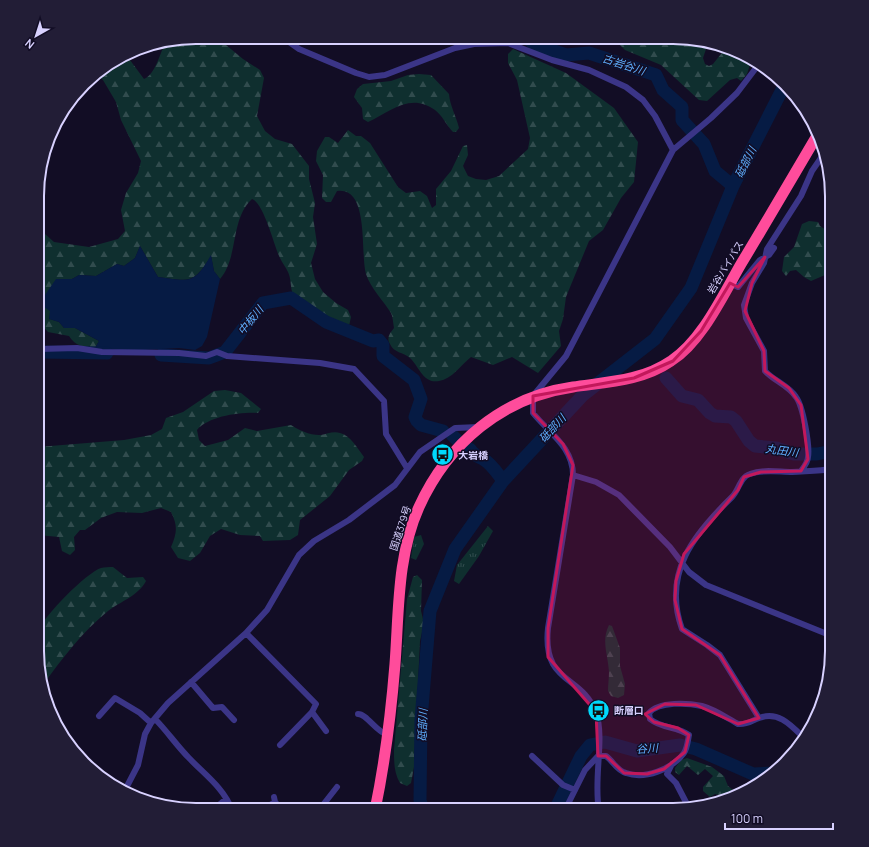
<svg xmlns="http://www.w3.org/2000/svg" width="869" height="847" font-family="Manrope,'Noto Sans JP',sans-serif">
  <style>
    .grass { fill: url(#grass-tufts) }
    .forest { fill: url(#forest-firs) }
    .water { fill: #061b44 }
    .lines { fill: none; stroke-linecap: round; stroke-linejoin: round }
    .river { stroke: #061b44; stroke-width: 13 }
    .street { stroke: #3b3587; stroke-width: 6 }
    .highway { stroke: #ff4c9b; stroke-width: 11 }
    .marked { fill: #c2185b; fill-opacity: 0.2; stroke: #c2185b; stroke-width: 3; stroke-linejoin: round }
    .labels { text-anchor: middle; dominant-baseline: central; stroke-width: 3; stroke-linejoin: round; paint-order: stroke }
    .street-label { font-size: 10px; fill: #d8d1ff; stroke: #120d25 }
    .poi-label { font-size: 10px; font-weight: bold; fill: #d8d1ff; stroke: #120d25; text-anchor: start }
    .water-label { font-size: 11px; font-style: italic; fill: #5fafff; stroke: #120d25 }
    .rim { fill: none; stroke: #d8d1ff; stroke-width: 2 }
  </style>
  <defs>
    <pattern id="grass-tufts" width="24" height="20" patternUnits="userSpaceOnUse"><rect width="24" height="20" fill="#0f2f2f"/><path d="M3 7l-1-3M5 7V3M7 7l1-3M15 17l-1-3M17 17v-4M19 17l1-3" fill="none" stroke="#314c4e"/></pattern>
    <pattern id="forest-firs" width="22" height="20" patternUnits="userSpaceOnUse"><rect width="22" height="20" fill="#0f2f2f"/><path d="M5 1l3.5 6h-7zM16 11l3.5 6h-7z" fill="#314c4e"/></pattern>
  </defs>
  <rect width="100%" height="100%" fill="#120d25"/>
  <path class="grass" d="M488 526 493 531 479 556 459 584 454 581 457 565Z
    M421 535 424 544 416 560 411 558 414 537Z"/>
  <path class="forest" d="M196 37H219L226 45 243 59 260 70 264 78 257 116 265 131 275 139 292 144 309 166V179L315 203 313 217 317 244 311 263 315 279 323 292 336 303 348 310 351 317 349 326 345 327C330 319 311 314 299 303 288 292 293 283 288 272 286 267 282 263 280 258 274 246 264 203 252 199 230 219 239 257 220 279L214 271 211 256C193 285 189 281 158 277L140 246 135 258 124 266 117 264 96 276 79 275 72 279 56 280 50 319 59 322 64 328H75L99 341 95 348C84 347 75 346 69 336L48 332 39 322 40 219 45 234 54 242 89 247 118 239 125 231 121 210 126 193 138 173 141 161 121 120 116 102 103 80 96 74 127 56 144 79C156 74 159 54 166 42Z
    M613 38H694L708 43 703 58 705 64 709 66 713 64 725 49 752 58 747 74 741 81 737 78 730 80 707 101 699 100 661 65 625 50Z
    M513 49 566 73 614 108 638 142 634 182 621 198 603 230 589 241 566 297 563 319 559 331 561 346 538 373 512 357 493 365 471 357C461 365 452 379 439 381 423 384 419 366 410 358 403 352 394 353 390 344 386 338 390 333 394 328 393 323 393 317 391 313 383 300 371 289 366 274 360 254 370 186 337 191L331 202H326L322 198 323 175 316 161 317 151 325 137H329L338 143 348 130 356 136H361L370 143 398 187 406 193 420 191 427 196 432 208 436 205V189L451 171 463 146 467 145 468 155 463 166 468 176 476 179 486 180 499 176 528 149 530 138 517 80 508 63V54Z
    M419 74 431 75 449 94C450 106 456 116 459 128L456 132H453C447 126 442 115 435 110 410 92 390 112 368 122L363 119 362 108 354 97 357 89 363 84 391 81 408 75Z
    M809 221 818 222 820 226 832 234V272L811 281 804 277 796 270 790 271 786 276 782 271 784 257 794 247 802 224Z
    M225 390 241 393 261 409 258 413C240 412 209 416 197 430L199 440 205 446 228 440 245 428 257 431 291 425C298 430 312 436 321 435 327 434 333 431 340 433 350 435 358 449 364 457L362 461 349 470 330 496 300 520 298 535 290 540 263 541 260 536 240 535 221 529 210 536 200 553 190 561 178 558 171 547C177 533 178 526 171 512L161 508 142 513 117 512 101 518 85 530H80L74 537 75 550 70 555 62 551 59 537 38 535V447L124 440 151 435 162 429 166 418 183 412 214 391Z
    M113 567 127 578 143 577 146 581C138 596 121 601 108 611 82 632 62 659 42 686 40 674 33 641 38 631 44 616 86 573 101 568 104 567 110 567 113 567Z
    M417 575 422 580 421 611 424 623 420 641 414 767 411 783 407 786 400 783C394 773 394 762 394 750L407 599 413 577Z
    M609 625 612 626 620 648V666L625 684 624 695 618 698 611 696 608 691C608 685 609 678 609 672 608 654 601 641 609 625Z
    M687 758 712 767 724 776 728 786 737 793H742L734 798 718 802 721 799 719 795 715 794 710 797 703 791V787L713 776 705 769 698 775 687 766 679 775 675 772V768L681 760Z"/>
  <path class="water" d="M140 246 158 277C190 281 194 285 211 255L214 271 220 279 207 337 202 346 195 350 179 348 127 351 95 348 99 341 75 328H64L59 322 49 319 50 311 44 307 45 295 56 279H72L79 275 96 276 117 264 124 266 135 258Z"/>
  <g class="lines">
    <path class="river" d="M527 38 534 44 566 55 589 53 656 75 663 90 682 107V120L704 144 715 171 733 186
      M39 352 107 353
      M161 355 209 358 225 352 263 303 291 298 326 322 373 341 379 340 383 345V356L414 380 421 399 415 417 417 421 421 425 443 431
      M666 378 682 396 698 400 710 413 715 416 731 417 736 421 749 441 755 446 776 448 794 454H817L832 451
      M452 435 457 440
      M470 449C474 455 477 456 483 459 492 464 497 473 503 481
      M423 810 420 800 421 720 430 611 455 549 503 481 583 395 655 339 691 288 733 186 784 86
      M555 810 581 756 590 745 605 742 637 751 680 745 696 749 753 774 774 773"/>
    <path class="street" d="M282 37 299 49 356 73 369 77 385 75 455 48 474 44 508 43 552 60 589 70 626 87 643 100 655 116 673 150
      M730 283 738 287 760 260 769 255 774 248
      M39 349 77 348 102 352 179 353 206 356 217 352 227 356 320 363 354 369 384 401 386 434 407 468
      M801 471C804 467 808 462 808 457 810 446 803 406 796 397 788 385 774 381 765 371L764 351 746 318 744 305 752 283 764 263 767 249 801 196 812 171 825 152
      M573 475 596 482 619 495 670 547 689 572 706 585 832 636
      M246 633 316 704 312 712 280 745
      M191 682 213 708 222 707 234 720
      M312 712 326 731
      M358 714C367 714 376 732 388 735
      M99 716 115 698 140 713 151 723
      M759 718 720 655 707 645 682 629C662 573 694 534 732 497 739 490 740 477 750 474 763 469 779 472 792 472 805 471 819 471 832 469
      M155 719C167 731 177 746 189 758 204 774 224 788 232 810
      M532 756 563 785 575 790
      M672 764 667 774 676 783 689 808
      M124 792 138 765 145 734 151 723 168 703 246 633 267 610 299 555 314 541 349 520 395 485 420 452 455 428 479 427
      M274 797 275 802 282 810
      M213 810 226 799
      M262 810 275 802
      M319 810 337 787
      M565 810 585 770 598 756H606C613 761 617 771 626 773 645 780 672 769 684 753 687 749 688 740 689 735 677 726 662 729 650 719L649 713C659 701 688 703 702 706 714 709 727 718 738 724 747 725 751 721 759 718 778 711 790 724 803 737
      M599 810C593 780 605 738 596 713 582 674 542 685 548 628L573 475C573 447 549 433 533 413V396L566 356 673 150 711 118 737 93 759 64"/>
    <path class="highway" d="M375 810C385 762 391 714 395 664 399 611 397 556 419 507 448 443 503 397 573 387 607 382 642 381 671 361 702 341 723 295 741 264 767 221 792 178 818 134"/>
  </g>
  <path class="marked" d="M765 257 752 283 745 311 764 351 765 371 789 388 801 405 808 459 801 471 761 472 744 477 738 490 684 554 676 581 675 600 682 629 720 655 759 718 738 724 696 705 665 704 645 714 654 722 678 728 689 735 685 752 664 769 647 774 624 773 606 756H598L596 712 548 657V628L573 465 563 444 533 413V396L634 378 673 361 701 331 730 283 738 287Z"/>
  <defs>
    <symbol id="bus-disc" viewBox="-11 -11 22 22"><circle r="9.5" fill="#00d9fc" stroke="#120d25"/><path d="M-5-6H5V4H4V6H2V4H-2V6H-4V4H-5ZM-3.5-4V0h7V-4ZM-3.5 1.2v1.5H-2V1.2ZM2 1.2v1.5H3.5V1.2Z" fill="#111"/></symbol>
  </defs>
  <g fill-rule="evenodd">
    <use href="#bus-disc" x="430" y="442" width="25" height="25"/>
    <use href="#bus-disc" x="586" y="698" width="25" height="25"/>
  </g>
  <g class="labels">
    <g class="street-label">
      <text transform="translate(725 267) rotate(-59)">岩谷バイパス</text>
      <text transform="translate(400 528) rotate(-72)">国道379号</text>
    </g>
    <g class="poi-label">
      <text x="458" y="455">大岩橋</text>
      <text x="614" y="710">断層口</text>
    </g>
    <g class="water-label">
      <text transform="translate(624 64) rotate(18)">古岩谷川</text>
      <text transform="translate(745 162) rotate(-63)">砥部川</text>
      <text transform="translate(250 320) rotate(-51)">中板川</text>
      <text transform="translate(552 428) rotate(-47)">砥部川</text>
      <text transform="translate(782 450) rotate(8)">丸田川</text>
      <text transform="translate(422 725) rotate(-88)">砥部川</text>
      <text transform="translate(647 748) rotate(-4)">谷川</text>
    </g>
  </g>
  <path d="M0 0H869V847H0ZM196 44H673A152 152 0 0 1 825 196V651A152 152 0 0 1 673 803H196A152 152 0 0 1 44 651V196A152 152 0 0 1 196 44Z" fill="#221d36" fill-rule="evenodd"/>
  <path class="rim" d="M196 44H673A152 152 0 0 1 825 196V651A152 152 0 0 1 673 803H196A152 152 0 0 1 44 651V196A152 152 0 0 1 196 44Z"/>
  <g transform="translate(36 36) rotate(219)" stroke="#120d25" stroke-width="3" paint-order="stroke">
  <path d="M0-3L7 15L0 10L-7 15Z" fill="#d8d1ff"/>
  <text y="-6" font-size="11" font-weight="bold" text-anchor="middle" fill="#d8d1ff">N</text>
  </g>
  <path d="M725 823v6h108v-6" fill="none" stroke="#d8d1ff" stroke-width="2"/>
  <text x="731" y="823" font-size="12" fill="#d8d1ff" stroke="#120d25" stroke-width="3" paint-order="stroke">100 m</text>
</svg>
